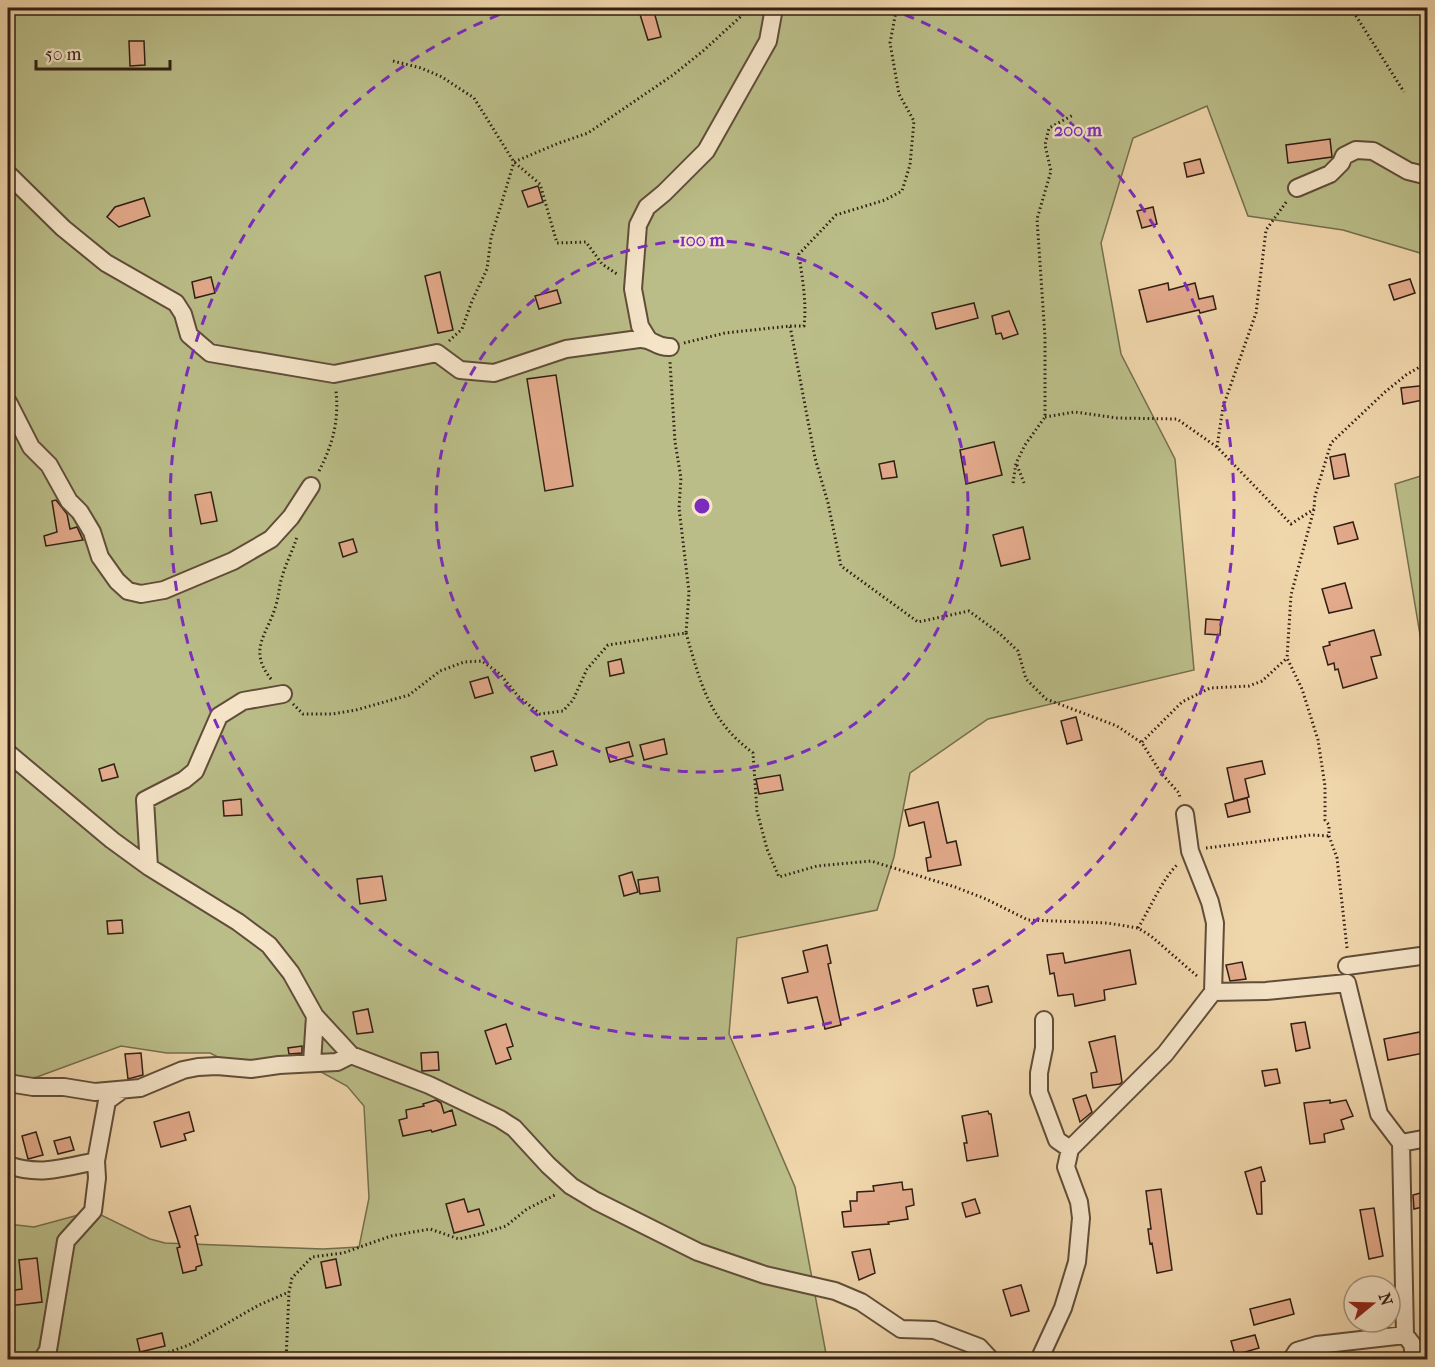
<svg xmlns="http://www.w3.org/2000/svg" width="1435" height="1367" font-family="'IM FELL French Canon',serif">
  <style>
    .green { fill: #babd88; stroke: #756e4e; stroke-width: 1.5 }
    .building { fill: #e3aa8b; stroke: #301f13; stroke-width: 1.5 }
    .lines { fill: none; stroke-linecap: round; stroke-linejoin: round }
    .street-casing { stroke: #604d39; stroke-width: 20 }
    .path { stroke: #301f13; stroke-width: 3; stroke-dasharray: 1.5 3; stroke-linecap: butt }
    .street { stroke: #f5e4c8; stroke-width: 16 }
    .ring { fill: none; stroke: #7b2cbf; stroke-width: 3; stroke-dasharray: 10 8 }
    .centre { fill: #7b2cbf; stroke: #f5e4c8; stroke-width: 3 }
    .ring-label { font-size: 18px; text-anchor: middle; font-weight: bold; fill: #7b2cbf; stroke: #f5e4c8; stroke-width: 4.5; stroke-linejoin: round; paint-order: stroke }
  </style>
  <rect width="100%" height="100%" fill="#f0d6ab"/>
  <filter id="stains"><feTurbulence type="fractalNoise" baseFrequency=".00333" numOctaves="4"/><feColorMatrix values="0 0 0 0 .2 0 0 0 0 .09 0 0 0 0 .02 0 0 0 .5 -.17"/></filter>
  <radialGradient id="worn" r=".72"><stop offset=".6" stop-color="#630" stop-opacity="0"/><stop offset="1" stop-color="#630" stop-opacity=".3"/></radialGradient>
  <path class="green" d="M8 8H1427V267L1420 253 1343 230 1248 216 1207 106 1133 138 1101 243 1121 354 1175 459 1194 670 988 719 910 773 894 857 877 910 737 938 729 1034 795 1187 827 1359H8V1224L34 1227 93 1211 150 1239 165 1243 323 1249 359 1247 369 1198 364 1106 347 1086 312 1067 224 1060 210 1053H167L121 1046 37 1077 8 1082Z
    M1427 474H1428L1427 677 1395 484Z"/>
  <path class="building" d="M638 8H653L661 37 648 40Z
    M129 41H144L145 65 130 66Z
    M1330 139 1332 157 1288 163 1286 145Z
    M1200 159 1204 173 1187 177 1184 163Z
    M538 186 543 202 528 207 522 191Z
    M144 198 150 216 119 227 107 217 115 207Z
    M1153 207 1157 224 1142 228 1137 211Z
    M440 272 453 330 438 333 425 276Z
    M211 277 215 293 195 298 192 282Z
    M1410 279 1415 293 1394 300 1389 285Z
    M1168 283 1169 290 1195 283 1199 299 1213 296 1216 309 1200 313 1199 310 1147 322 1139 290Z
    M557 290 561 303 539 309 535 296Z
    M974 303 978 318 936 329 932 313Z
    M1009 311 1018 334 1003 339 1001 333 996 334 992 316Z
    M556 375 573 486 545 491 527 379Z
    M1428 385V399L1403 404 1401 388Z
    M994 442 1002 475 966 484 960 450Z
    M1345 454 1349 476 1334 479 1330 457Z
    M894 461 897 477 882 479 879 464Z
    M211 492 217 521 201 524 195 495Z
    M56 500 67 514 70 529 77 527 83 540 46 546 44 536 57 532 52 501Z
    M1353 522 1358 539 1338 544 1334 527Z
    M1023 527 1030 559 1001 566 993 535Z
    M353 539 357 552 343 557 339 543Z
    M1345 583 1352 608 1329 613 1322 589Z
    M1206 619 1221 620 1220 635 1205 634Z
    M1374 630 1381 655 1371 657 1377 678 1343 688 1338 669 1335 670 1334 663 1328 665 1323 647 1330 645 1329 642Z
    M621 659 624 673 610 676 608 662Z
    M488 677 493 693 475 698 470 682Z
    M1076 717 1082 740 1067 744 1061 721Z
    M664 739 667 754 644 760 640 745Z
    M629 742 633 756 610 762 606 748Z
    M553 751 557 765 535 771 531 757Z
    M1262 761 1265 774 1245 779 1249 797 1234 801 1227 768Z
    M114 764 118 777 102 781 99 769Z
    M780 775 783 790 759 794 756 779Z
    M1247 798 1250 812 1228 817 1225 804Z
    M241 799 242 815 224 816 223 801Z
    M938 802 947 843 956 841 961 865 928 871 926 858 931 857 924 822 909 826 905 810Z
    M632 872 638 892 624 896 619 876Z
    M382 876 386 900 360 904 357 879Z
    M658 877 660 891 640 894 638 880Z
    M122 920 123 933 108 934 107 921Z
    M827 945 831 963 828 964 841 1025 825 1029 817 997 788 1003 782 978 808 972 803 951Z
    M1130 950 1136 984 1104 990 1105 1000 1075 1006 1073 994 1058 996 1054 973 1050 974 1047 955 1063 953 1065 963Z
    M1242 962 1246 979 1230 981 1226 965Z
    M988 986 992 1002 977 1006 973 989Z
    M368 1009 373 1032 357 1034 353 1012Z
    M1305 1022 1310 1048 1296 1051 1291 1024Z
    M506 1024 513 1046 507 1048 511 1059 496 1064 485 1031Z
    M1420 1032 1424 1053 1388 1060 1384 1039Z
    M1115 1036 1122 1082 1120 1084 1093 1088 1091 1073 1097 1072 1089 1042Z
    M302 1046V1053L289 1054 288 1048Z
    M438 1052 439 1070 422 1071 421 1053Z
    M141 1053 143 1075 128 1079 125 1054Z
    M1277 1069 1280 1083 1265 1086 1262 1071Z
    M1086 1095 1092 1112 1080 1122 1073 1099Z
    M436 1100 441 1103 444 1113 452 1110 456 1125 432 1132 431 1130 403 1136 399 1120 407 1118 406 1110 424 1106 423 1104Z
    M1330 1100V1103L1346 1100 1353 1116 1341 1120 1344 1129 1324 1134 1325 1142 1310 1144 1304 1103Z
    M988 1111 989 1114H991L998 1156 967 1161 964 1143H967L962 1116Z
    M189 1112 194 1131 184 1134 186 1140 161 1147 154 1122Z
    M36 1132 43 1155 28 1159 22 1136Z
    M70 1137 74 1150 58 1154 54 1141Z
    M1261 1167 1265 1181 1261 1182 1262 1214H1257L1245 1172Z
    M902 1182 903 1190 912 1189 914 1205 906 1207 908 1219 888 1222 889 1224 844 1227 842 1212 851 1211 850 1201H857V1192L874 1191 873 1186Z
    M1161 1189 1172 1270 1157 1273 1152 1243 1150 1244 1148 1229H1151L1146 1191Z
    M1424 1192 1427 1206 1414 1209 1413 1195Z
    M464 1199 468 1212 479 1209 484 1225 454 1233 446 1204Z
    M975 1199 980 1213 966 1217 962 1203Z
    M190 1206 198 1235 195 1236 202 1265 196 1267V1270L183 1273 177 1248 180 1247 169 1212Z
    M1374 1208 1383 1256 1369 1259 1360 1210Z
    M870 1249 875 1273 859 1280 852 1252Z
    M37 1258 42 1302 8 1306V1291L22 1289 19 1260Z
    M336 1259 341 1285 326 1288 321 1262Z
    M1021 1285 1029 1311 1011 1316 1003 1290Z
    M1290 1299 1294 1314 1254 1325 1250 1309Z
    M162 1333 165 1346 140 1352 137 1339Z
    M1255 1335 1259 1348 1235 1355 1231 1341Z"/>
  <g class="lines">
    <defs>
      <path id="street" d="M8 174 63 228 106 263 176 303 183 314 189 335 210 353 334 374 437 353 460 370 494 373 566 349 639 339C654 338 655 348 670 347
        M1297 188 1330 174 1341 163 1344 156 1356 150 1373 151 1408 171 1428 176
        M648 339 640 326 633 289 638 225 647 207 664 193 706 151 768 41 774 8
        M8 402 31 447 49 465 69 501 80 512 92 532 100 557 117 581 128 591 141 594 164 590 233 561 271 539 291 517 311 486
        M8 753 112 840 149 867 238 922 269 945 291 973 315 1016 351 1055 429 1085 500 1119 514 1128 548 1165 571 1186 596 1201 698 1252 765 1275 835 1291 861 1302 901 1329 934 1330 979 1347 991 1360
        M149 867 145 800 184 780 195 771 219 716 243 701 283 694
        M1347 966 1428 955
        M1213 992 1266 991 1347 983 1379 1114 1401 1143 1405 1335 1412 1344 1415 1360
        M1044 1020V1048L1039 1073V1092L1057 1140 1070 1149
        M312 1063 315 1016
        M8 1083 33 1087H64L95 1092 140 1088 183 1070 198 1067 217 1066 251 1069 279 1065 337 1062 351 1055
        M1401 1143 1428 1138
        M8 1165C40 1176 63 1168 96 1161
        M42 1360 48 1350 66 1241 93 1211 97 1178 96 1161 107 1101 122 1090
        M1039 1360 1063 1308 1077 1262 1081 1218 1079 1202 1066 1167 1070 1149 1165 1054 1213 992 1215 923 1210 902 1190 851 1185 814
        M1291 1360 1297 1351 1317 1345 1405 1335"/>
    </defs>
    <use href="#street" class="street-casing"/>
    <path class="path" d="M1351 8 1404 92
      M393 61 421 68 442 77 474 98 514 162 540 184 557 243 586 242 602 264 617 274
      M790 326H804C807 302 802 278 799 254L836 215 885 200 902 191 910 165 914 121 899 94 890 43 896 11 894 8
      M449 341 462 329 472 301 487 269 491 238 514 162 559 143 588 133 673 75 703 51 750 8
      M684 343 725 333 790 326 815 458 828 503 841 566 918 622 969 611 999 633 1018 651 1026 679 1046 699 1117 726 1142 743 1161 773 1179 793 1180 798
      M1045 417 1075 412 1117 418 1177 419 1217 447 1291 524 1314 509
      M1217 447 1223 407 1256 313 1266 230 1287 201
      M1017 465 1024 483
      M319 471C333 444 339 421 336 391
      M1013 483 1016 463 1025 445 1045 417V337L1037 219 1051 171 1045 145 1049 128 1073 115
      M686 633C701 684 708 719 753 753L757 811 767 849 779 877 817 866 871 861 955 887 986 899 1028 920 1107 923 1138 928 1151 936 1197 976
      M271 679C247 649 268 634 276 605 279 595 279 586 282 577 286 563 293 550 297 537
      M293 704 303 714H332L356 710 409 695 440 671 464 662 482 661 500 674 518 696 540 714 563 711 573 700 587 669 608 645 686 633 689 592 679 508 681 478 675 442 670 362
      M1142 742 1182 702 1210 688 1249 686 1262 681 1287 658
      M1206 848 1311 835 1329 836
      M1138 928C1150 909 1162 879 1178 864
      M1347 948 1337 858 1329 836V825L1325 820V786L1318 740 1302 689 1287 658 1291 595 1314 509 1315 496 1331 443 1385 392 1406 375 1428 362
      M147 1360 189 1345 259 1305 289 1292
      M286 1360 289 1292 292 1278 312 1257 343 1253 391 1236 430 1229 459 1239 484 1233 506 1226 527 1209 557 1194"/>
    <use href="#street" class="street"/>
  </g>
  <g class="ring">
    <circle cx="702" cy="506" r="266"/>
    <path d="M888 8A532 532 0 1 1 516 8"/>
  </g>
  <circle cx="702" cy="506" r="9" class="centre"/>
  <g class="ring-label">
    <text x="1078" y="136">200 m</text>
    <text x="702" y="246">100 m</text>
  </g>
  <rect width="1435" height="1367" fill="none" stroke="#f0d6ab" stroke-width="30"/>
  <rect x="9" y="9" width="1417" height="1349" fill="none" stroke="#301f13" stroke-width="3"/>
  <rect x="15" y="15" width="1405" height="1337" fill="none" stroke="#301f13" stroke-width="1.5"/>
  <g transform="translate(1372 1304) rotate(71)"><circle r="28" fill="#f5e4c8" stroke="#a69580" stroke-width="1.5"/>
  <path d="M0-4.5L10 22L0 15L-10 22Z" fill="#8f2418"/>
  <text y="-9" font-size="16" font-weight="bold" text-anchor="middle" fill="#301f13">N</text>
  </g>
  <path d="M36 60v9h134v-9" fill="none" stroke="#301f13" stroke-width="3"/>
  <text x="45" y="60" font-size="18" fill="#301f13" stroke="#f5e4c8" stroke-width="4.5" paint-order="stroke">50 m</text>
  <rect width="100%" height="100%" filter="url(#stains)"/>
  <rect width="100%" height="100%" fill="url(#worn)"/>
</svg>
